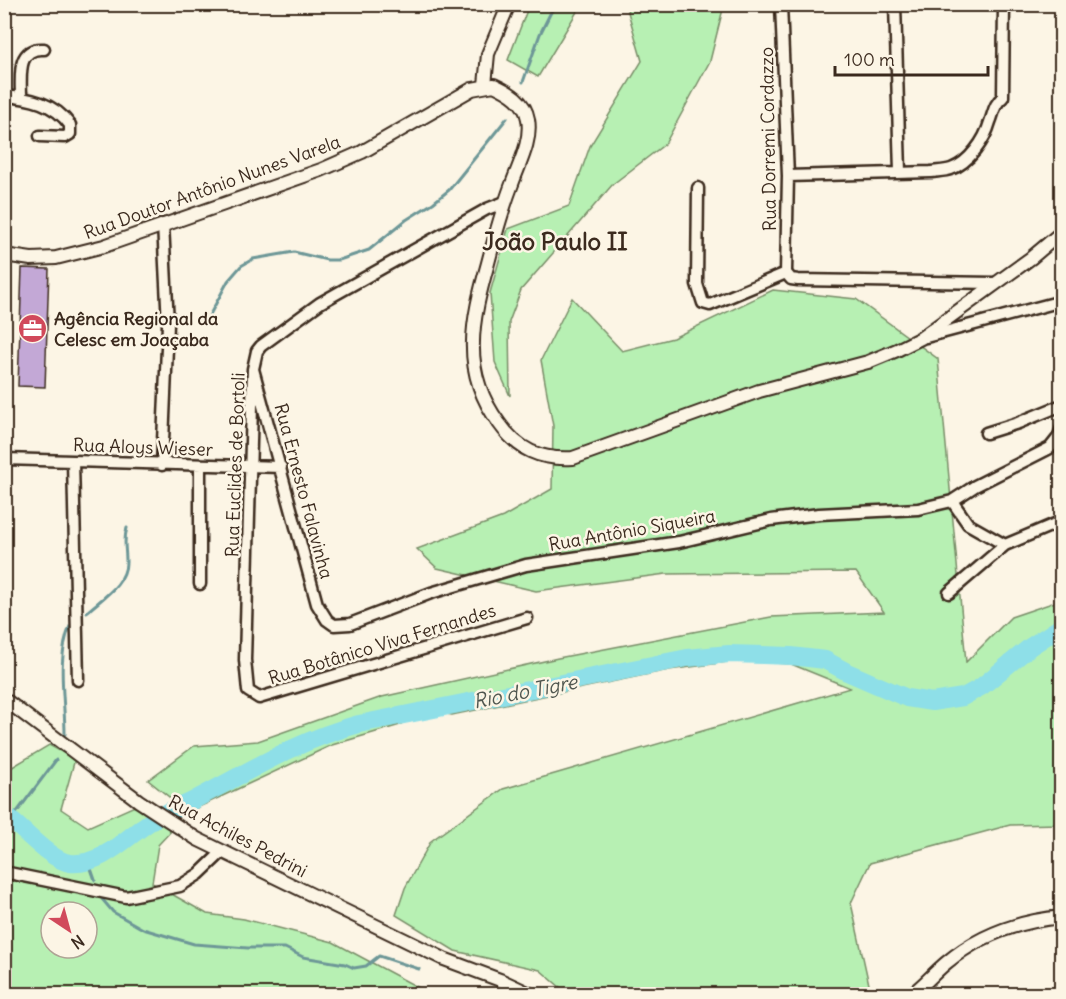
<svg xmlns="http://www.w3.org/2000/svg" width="1066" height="999" font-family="Delius,sans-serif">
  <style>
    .green { fill: #b7f0b3; stroke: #798d68; stroke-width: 1.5; fill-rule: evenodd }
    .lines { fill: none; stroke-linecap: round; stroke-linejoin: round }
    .stream { stroke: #6d9797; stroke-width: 3 }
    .river { stroke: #8edfe8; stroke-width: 18 }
    .building { fill: #c3a8d6; stroke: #3b2a1e; stroke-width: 1.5 }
    .minor-casing { stroke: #3b2a1e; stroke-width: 15 }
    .tertiary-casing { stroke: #3b2a1e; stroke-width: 16 }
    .minor { stroke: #fcf5e5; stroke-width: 10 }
    .tertiary { stroke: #fcf5e5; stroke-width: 12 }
    .labels { text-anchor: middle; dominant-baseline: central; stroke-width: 5; stroke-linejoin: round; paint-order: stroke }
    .street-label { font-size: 18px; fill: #3b2a1e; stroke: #fcf5e5 }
    .poi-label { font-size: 18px; font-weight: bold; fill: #3b2a1e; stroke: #fcf5e5; text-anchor: start }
    .water-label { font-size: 20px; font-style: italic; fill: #505750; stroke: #fcf5e5 }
    .district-label { font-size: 24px; font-weight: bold; fill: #3b2a1e; stroke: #fcf5e5 }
  </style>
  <rect width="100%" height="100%" fill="#fcf5e5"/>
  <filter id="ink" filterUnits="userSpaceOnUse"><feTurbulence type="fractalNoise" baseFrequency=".0167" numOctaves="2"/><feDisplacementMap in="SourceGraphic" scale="12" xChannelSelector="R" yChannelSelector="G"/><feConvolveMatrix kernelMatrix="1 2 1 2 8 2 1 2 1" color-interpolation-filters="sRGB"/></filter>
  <g filter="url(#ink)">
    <path class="green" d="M529 5H581L538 77 508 60Z
      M626 5H724L710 61 665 144 613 184 521 290 509 322 510 396 495 362 490 293 508 229 569 206 590 146 642 61Z
      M773 290 856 299 938 359 966 662 1011 617 1061 600V824L1010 825 870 863 851 903 870 989 866 994H568L540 970 455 951 396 915 405 888 431 841 503 789 850 688 791 664 735 661 669 670 452 715C437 711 411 714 400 725L332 745 188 812 148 780 194 746 258 741 382 697 558 658 771 617 884 612 856 572 666 574 536 591 437 568 417 549 503 517 552 489 553 426 541 360 572 298 622 351 673 338Z
      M49 745 75 759 61 809 88 827 139 804 172 830 158 845 152 883 207 914 244 919 333 942 421 989 416 994H5L4 772ZM51 912H87V948H51Z"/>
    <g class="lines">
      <path class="stream" d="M523 82 540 34 555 4
        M207 320 228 281 241 266 253 259 294 252 327 260H339L369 250 406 220 433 203 449 190 507 118
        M87 612C102 598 127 584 126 561 126 548 123 540 127 528
        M65 734C65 699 56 659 70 626
        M11 820 56 760
        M88 860 95 880
        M102 899 113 912 143 929 194 944 248 948H285L303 957 345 964 354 968 366 966 379 956 419 969"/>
      <path class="river" d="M4 817 11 820C26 832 52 861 70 863 103 866 128 835 153 820 167 811 184 806 198 798 253 769 299 740 359 724L687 658 729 654 791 656 825 660 847 672 907 698 932 702 963 697 981 687 1030 647 1062 626"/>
    </g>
    <path class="building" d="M22 268 49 269 45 387 18 386Z"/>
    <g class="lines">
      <defs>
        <path id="minor" d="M781 4 788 176 786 273
          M895 4 900 172
          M4 96C31 98 54 103 70 125V134L65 137 40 136
          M21 97C21 77 16 47 44 49
          M788 176 931 172C938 171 945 171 951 169 969 163 985 140 990 122 994 112 994 104 1003 97L1004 4
          M698 188 697 284 703 303 710 305 786 273
          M505 202 487 209 320 303 261 346 257 351 253 369 245 660 248 691 259 698 527 618
          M786 273 791 279 798 280 995 283
          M926 337 1062 301
          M253 369 317 604 327 620 334 625 350 624 431 593 526 565 679 542 771 520 819 514 918 509 952 501 975 486 1050 448 1058 438 1062 428
          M986 433 1018 423 1062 405
          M4 459 281 467
          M73 461 78 680
          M162 465 168 324 163 224
          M200 466V584
          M952 501 968 524 1005 545
          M949 593 1005 545 1062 521
          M4 872 126 897 180 886 199 874 222 852"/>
        <path id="tertiary" d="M485 85 488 54 509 4
          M4 255 31 259 56 258 104 246 321 170 362 152 472 89 494 85C509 92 525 101 528 119 532 141 519 164 512 184 502 210 495 236 488 263 472 320 460 371 499 423 518 450 540 460 573 458L759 391 868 362 897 350 921 338 1031 258 1062 232
          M4 699 139 801 197 839 444 959 500 980 530 994
          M912 994C924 985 934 973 946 963 979 935 1019 921 1062 917"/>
      </defs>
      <use href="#minor" class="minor-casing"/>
      <use href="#tertiary" class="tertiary-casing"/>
      <use href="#minor" class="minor"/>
      <use href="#tertiary" class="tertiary"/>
    </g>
  </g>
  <defs>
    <symbol id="office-disc" viewBox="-11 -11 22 22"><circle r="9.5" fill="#d1495b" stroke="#fcf5e5"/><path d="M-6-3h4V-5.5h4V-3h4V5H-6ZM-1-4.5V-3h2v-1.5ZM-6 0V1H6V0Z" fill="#fff"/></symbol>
  </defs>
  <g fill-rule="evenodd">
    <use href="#office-disc" x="16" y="312" width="33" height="33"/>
  </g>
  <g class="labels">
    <g class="street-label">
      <text transform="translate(768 139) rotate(-91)">Rua Dorremi Cordazzo</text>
      <text transform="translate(212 187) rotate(-20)">Rua Doutor Antônio Nunes Varela</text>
      <text transform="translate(143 447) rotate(2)">Rua Aloys Wieser</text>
      <text transform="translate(235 465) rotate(-88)">Rua Euclides de Bortoli</text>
      <text transform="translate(304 491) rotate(75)">Rua Ernesto Falavinha</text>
      <text transform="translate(632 530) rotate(-10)">Rua Antônio Siqueira</text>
      <text transform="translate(382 644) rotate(-17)">Rua Botânico Viva Fernandes</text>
      <text transform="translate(238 836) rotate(28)">Rua Achiles Pedrini</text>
    </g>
    <g class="poi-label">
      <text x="54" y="318">Agência Regional da<tspan x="54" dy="21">Celesc em Joaçaba</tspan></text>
    </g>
    <g class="water-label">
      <text transform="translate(525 691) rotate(-11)">Rio do Tigre</text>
    </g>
    <g class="district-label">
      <text x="555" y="241">João Paulo II</text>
    </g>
  </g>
  <rect width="1066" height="999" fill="none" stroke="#fcf5e5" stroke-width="24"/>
  <rect x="12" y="12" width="1042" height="975" fill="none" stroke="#3b2a1e" stroke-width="2" filter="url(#ink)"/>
  <g transform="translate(69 930) rotate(144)"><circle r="28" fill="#fcf5e5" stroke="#afa495" stroke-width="1.5"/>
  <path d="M0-4.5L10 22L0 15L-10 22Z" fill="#d1495b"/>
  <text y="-9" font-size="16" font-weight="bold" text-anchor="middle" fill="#3b2a1e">N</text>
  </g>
  <path d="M835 66v9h153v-9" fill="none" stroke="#3b2a1e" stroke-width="3"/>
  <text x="844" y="66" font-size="18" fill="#3b2a1e" stroke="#fcf5e5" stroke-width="4.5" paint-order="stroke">100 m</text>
</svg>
